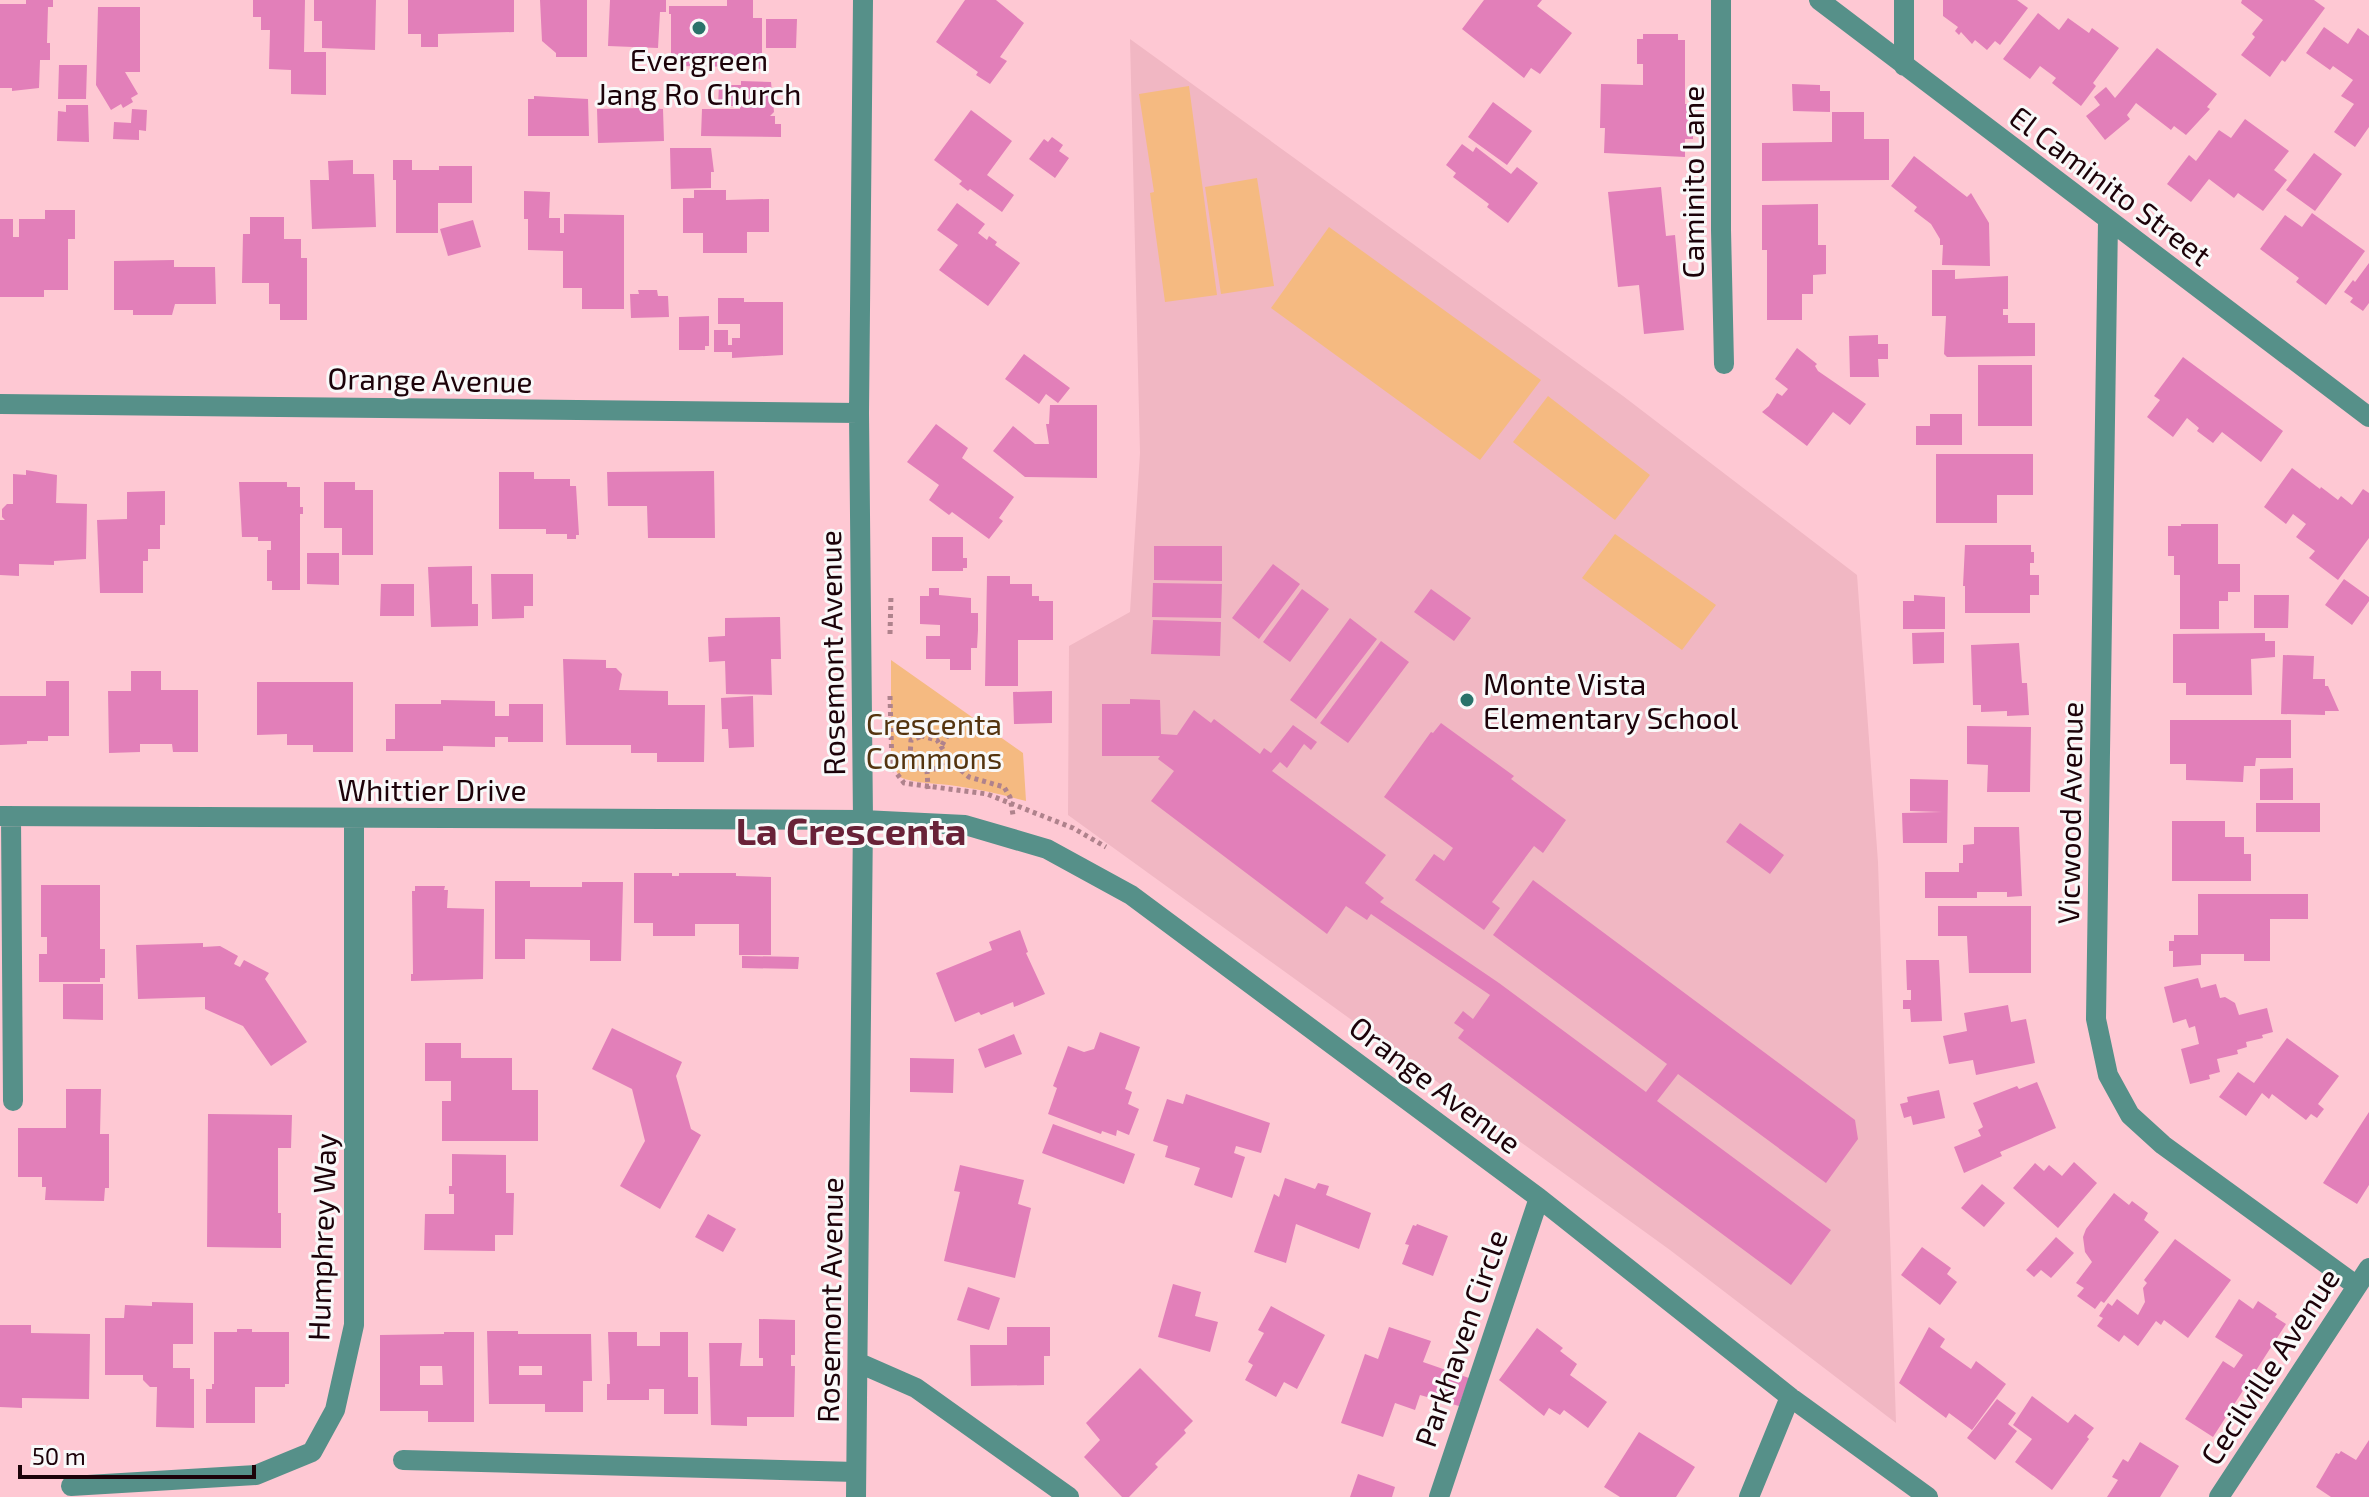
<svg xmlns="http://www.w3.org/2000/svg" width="2369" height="1497" font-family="'Exo 2',sans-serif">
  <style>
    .built { fill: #f1b7c3 }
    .green { fill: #f5ba81 }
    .building { fill: #e27fb9; fill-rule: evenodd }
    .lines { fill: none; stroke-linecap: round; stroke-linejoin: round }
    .path { stroke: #af828c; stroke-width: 5; stroke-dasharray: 4 4; stroke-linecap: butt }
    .minor { stroke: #569089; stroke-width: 20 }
    .poi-dot { fill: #2a726a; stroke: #f9f9f9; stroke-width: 3 }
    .labels { text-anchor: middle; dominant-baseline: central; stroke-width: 6; stroke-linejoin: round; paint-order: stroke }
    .poi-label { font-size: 30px; fill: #1c0209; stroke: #f9f9f9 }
    .street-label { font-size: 30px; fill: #1c0209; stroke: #f9f9f9 }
    .park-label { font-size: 30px; fill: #54340f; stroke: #f9f9f9 }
    .district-label { font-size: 38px; font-weight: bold; fill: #692238; stroke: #f9f9f9 }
  </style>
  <rect width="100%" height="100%" fill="#fec8d3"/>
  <path class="built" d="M1130 39 1623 396 1857 575 1878 862 1896 1423 1670 1250 1068 815 1069 646 1130 612 1140 453Z"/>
  <path class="green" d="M1189 86 1217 295 1165 302 1150 193 1154 192 1139 94Z
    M1257 178 1274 286 1221 294 1205 187Z
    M1329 227 1541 380 1480 460 1271 308Z
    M1548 396 1650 475 1615 520 1513 442Z
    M1615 534 1716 605 1682 650 1582 578Z
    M891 660 1023 753 1026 801C1003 795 980 789 956 786 937 783 917 784 899 777L891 758Z"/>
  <path class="building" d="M26 0H53V7H48L47 43H50V60H40L39 88 12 91V88H0V4H26Z
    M253 0H305L304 52H326V95L291 94V70L269 69 270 30H261V17H253Z
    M314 0H376L375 50 322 48V21H314Z
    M408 0H514V32L438 34V47H421V34H408Z
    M540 0H587V57H556V53L542 41Z
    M610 0H666V12H660L658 48 608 46Z
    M727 0H753V18H762V69H750V67L671 66V14H669V6H727Z
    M965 0H996L1024 23 1000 57 1007 61 990 84 976 75 978 72 936 42Z
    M1484 0H1542L1537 6 1572 33 1540 74 1531 68 1524 78 1462 29Z
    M1943 0H2017L2028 8 2000 45 1995 41 1987 50 1975 40 1972 44 1961 32 1959 35 1955 31 1958 27 1943 16Z
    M2242 0H2314L2325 8 2285 62 2282 60 2270 77 2241 55 2255 37 2252 34 2263 20 2241 3Z
    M98 7H140V72H125L138 94 131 98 133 102 123 108 121 104 111 110 96 85Z
    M2038 13 2059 30 2068 18 2089 33 2092 28 2119 48 2093 83 2096 86 2081 106 2052 83 2056 78 2040 66 2030 79 2003 59Z
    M766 19H797L796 48H766Z
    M2324 27 2348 44 2358 28 2369 36V127L2355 147 2334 132 2354 104 2341 96 2353 80 2333 66 2330 70 2306 53Z
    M1643 34H1678V40H1685V104H1693V139H1685V157L1604 153 1605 128H1600L1601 84 1643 85V64H1637V39H1643Z
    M2157 48 2217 94 2207 107 2210 109 2186 135 2174 126 2171 130 2136 103 2127 115 2130 119 2105 140 2086 116 2100 105 2094 97 2106 87 2115 98Z
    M59 65H87L86 99H58Z
    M741 81 771 82 774 112 770 116H775V124H781V137L701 136 702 109H740V106H718L719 85H741Z
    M1792 84 1820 85V91H1830V112L1793 111Z
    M534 96 588 99 589 136H528V99H534Z
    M1493 102 1532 131 1507 165 1468 137Z
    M66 105H88L89 142 57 141 58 111 66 112Z
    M643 108 663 109 664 141 598 143 597 109Z
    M132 109 147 110 146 131 139 130V140L113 139 114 122 131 123Z
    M971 110 1012 141 987 175 1014 195 1002 212 970 189 968 191 959 184 962 181 934 160Z
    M1832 112H1864V139H1889V180L1762 181V143L1832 142Z
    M2245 119 2289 151 2274 170 2287 180 2263 211 2238 193 2234 198 2209 179 2191 202 2167 184 2189 155 2196 161 2219 130 2231 138Z
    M1052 137 1063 145 1059 151 1069 158 1055 178 1029 159 1044 139 1048 142Z
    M1462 144 1473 152 1476 147 1511 174 1517 167 1538 183 1508 223 1487 207 1489 204 1453 177 1456 173 1446 165Z
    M670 148H711L714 172H711V188L671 189Z
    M2314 153 2342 174 2315 211 2286 190Z
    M1914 156 1967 197 1971 193 1989 223 1990 266 1942 265 1943 245H1940V239L1931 224 1914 211 1917 207 1891 186Z
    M353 160V174H374L376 227 312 229 310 180H329L328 161Z
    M393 160H412V170H439V166H472V203H438V233H396V180H393Z
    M1661 187 1666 236 1675 235 1684 330 1644 334 1639 285 1618 287 1608 192Z
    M694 190H726V200L769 199V232H747V253H703V233H683V198H694Z
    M524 191 550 192 549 218H560V233H564V214L624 215V309H582V288H563V251L528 250V219H524Z
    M957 203 985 224 978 233 987 240 989 236 997 242 995 245 1020 263 988 306 939 270 958 245 937 230Z
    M1818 204V245H1826V274L1813 275V294H1802V320H1767V250H1762V205Z
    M45 210H75V239H68V290H44V297H0V219H13V237H19V219H45Z
    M2312 213 2365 251 2326 305 2296 282 2299 278 2260 249 2285 215 2302 227Z
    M250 217H284V239H301V258H307V320H280V304H269V283H242L243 234H250Z
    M473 220 481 247 448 256 440 229Z
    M174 260V267H215L216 304H175L172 315H133V310H114V261Z
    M2369 263V303L2363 311 2350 302 2353 298 2344 292 2353 280 2355 282Z
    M1932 270H1955V279L2008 276V309H2003V315H2008V323H2035V356L1947 357 1944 354 1946 316H1932Z
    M638 290H657L658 296H668L669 317 631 318 630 294H639Z
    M718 298H744V302H783V355L732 358V352H714V330H728V345H732V338H740V324H718Z
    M709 316V346H705V350H679V317Z
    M1878 335V344H1888V359H1878L1879 377H1850L1849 336Z
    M1797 348 1817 364 1815 366 1818 371 1866 404 1850 425 1833 412 1807 446 1762 412 1769 406 1777 393 1782 396 1788 389 1775 379Z
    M1024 354 1070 388 1058 403 1046 394 1039 404 1005 379Z
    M2183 357 2283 431 2261 462 2222 432 2213 443 2197 431 2199 428 2187 418 2173 437 2147 417 2160 400 2154 396Z
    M1978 365H2032V426H1978Z
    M1050 405H1097V478L1025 477 993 451 1013 426 1035 444H1049L1046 424H1049Z
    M1930 414H1962V445H1916V426H1930Z
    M936 424 968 448 962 458 1014 497 999 518 1003 521 989 539 952 512 949 515 929 500 939 485 907 462Z
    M1936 454H2033V495H1997V523H1936Z
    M2292 468 2320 489 2321 487 2338 500 2341 496 2352 505 2363 489 2369 493V538L2338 580 2309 558 2315 551 2296 537 2306 524 2293 514 2286 524 2264 507Z
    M26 470 57 475 56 503 87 504 86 559 54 561V565L19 564V576L0 575V520H5L2 517V509L7 504H13V474L26 475Z
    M714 471 715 538H648L647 506H608L607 472Z
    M499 472H534V479H570V486H576L579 535H576V539H567V534H546V529H499Z
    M239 482H287V487H300V507H303V514H300V590H272V581H267V550H271V541H258V537H242Z
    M324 482H355V490H373V555H342V528H324Z
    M165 491V525H160V549H148V561H143V593H100L97 520 127 519V492Z
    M2181 524H2218V564H2240V592H2228V601H2219V629H2180V575H2174V556H2168V526H2181Z
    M932 537H963V558H967V568H963V571H932Z
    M1965 545H2031V552H2034V563H2030V575H2039V595H2030V613H1965V586H1963Z
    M1154 546H1222V581L1154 580Z
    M307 553H339V585L307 584Z
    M1273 564 1300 584 1259 639 1232 618Z
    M472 566V604H478V626L431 627 428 567Z
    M491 574H533V606H524V618L492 619Z
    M987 576H1010V584H1032V596H1039V601H1053V640H1018V686H985Z
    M2344 579 2369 597V601L2352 625 2325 605Z
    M1153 583 1222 584 1221 618 1152 617Z
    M381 584H414V616H380Z
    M929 588H939V595L971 598V613H978V630L977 648H971V670H950V659H926V636H940V625L920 624V596H929Z
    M1302 589 1329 609 1290 662 1263 642Z
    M1431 589 1471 618 1454 641 1414 612Z
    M1914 595 1945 597V629H1903V601H1914Z
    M2254 595H2289L2288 628H2254Z
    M780 617 781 659H771L772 695 726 694 725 661 709 662 708 637 725 636V618Z
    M1350 618 1377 639 1316 719 1290 700Z
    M1153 620 1221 622 1220 656 1151 654Z
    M1944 632V663L1913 664 1912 633Z
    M2265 633V641H2275V657L2251 659 2252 695H2186V683H2173V634Z
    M1381 641 1409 662 1348 743 1320 723Z
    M2019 643 2022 683H2027L2029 715 2007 716V711L1981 712V705H1973L1971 645Z
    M2283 655 2314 656 2313 679H2325V686H2328L2339 711H2325V715L2281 714Z
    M563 659 606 660V668H616L622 674 619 690 668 691V705H705L704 762H657V753H631V745H566Z
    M131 671H161V690H198V752H173L172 744H140V752L109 753 108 691H131Z
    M46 681H69V736H48V741H27V744L0 745V696H46Z
    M257 682H353V752H313V745H287V734L257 735Z
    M1052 691V723L1014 724 1013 692Z
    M753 696 754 747 729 748 728 729H722L721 698Z
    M1130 699 1160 700 1161 734 1177 735 1194 710 1211 723 1214 719 1260 754 1264 748 1271 753 1293 725 1317 742 1311 750 1304 744 1287 768 1280 762 1272 771 1386 855 1365 883 1384 898 1380 902 1499 983 1646 1092 1667 1064 1493 935 1533 880 1855 1120 1858 1139 1826 1183 1678 1074 1657 1101 1831 1230 1791 1285 1458 1038 1464 1030 1454 1023 1463 1011 1473 1019 1490 995 1371 914 1367 920 1346 906 1327 934 1151 801 1174 771 1158 759 1160 756H1102V704H1130Z
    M441 700 495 701V716H509V704H543V742H508V737H495V747L443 746V751H386V739H395V704H441Z
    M2170 720H2291V758H2256L2255 766H2244L2243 782 2186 780V764H2170Z
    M1441 723 1514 776 1511 779 1566 820 1543 853 1534 846 1492 902 1500 908 1484 930 1415 880 1434 854 1444 861 1453 848 1384 797 1431 732 1433 733Z
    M1967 726 2031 727 2030 792H1987L1988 765 1967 764Z
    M2293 768V800H2260V769Z
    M1910 779 1948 780 1947 843H1903L1902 813 1942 812 1910 811Z
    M2256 803H2320V832H2256Z
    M2172 821H2225V837H2244V854H2251V881H2172Z
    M1740 823 1784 855 1770 874 1726 842Z
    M1974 827H2019L2022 896 2007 897V892H1977V898H1925V872H1959V863H1963V845L1974 844Z
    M634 873H672V876H679V873H736V876L771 877V955H739V924H695V936H653V923H634Z
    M495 881H530V887H582V882H623L621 961H590V940L525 939V959H495Z
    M41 885H100V949H105V978H100V982H39V954H47V937H41Z
    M415 886H445L444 890H448L447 908 484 909 483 979 411 981V974H413L412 891H415Z
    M2198 894H2308V919H2270V961H2244V954H2201V965L2173 967V951H2169V941H2174V935H2198Z
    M1938 906H2031V973H1969L1967 936H1938Z
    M1020 930 1028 952 1026 953 1045 994 1014 1007 1013 1002 981 1015 979 1012 955 1022 936 973 992 950 989 942Z
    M203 943V947L220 946 238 956 234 964 240 967 244 960 269 973 265 979 307 1042 271 1066 243 1026 205 1009V997L138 999 136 945Z
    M742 956 799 957 798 969 742 968Z
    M1906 960H1939L1942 1021 1911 1022 1910 1009H1903V1000H1911V990H1907Z
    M2198 978 2201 988 2216 984 2220 998 2225 997 2235 1003 2239 1015 2267 1008 2273 1032 2262 1035 2263 1038 2246 1042 2247 1047 2237 1050 2238 1054 2217 1059 2220 1072 2209 1075 2210 1079 2190 1084 2181 1049 2199 1044 2195 1026 2189 1028 2186 1019 2173 1023 2164 987Z
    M63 984H103V1020L63 1019Z
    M2008 1005 2011 1022 2026 1019 2035 1063 1976 1075 1973 1060 1949 1064 1943 1036 1967 1031 1964 1013Z
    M612 1028 682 1062 676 1076 691 1129 701 1135 660 1209 620 1186 645 1141 632 1089 592 1069Z
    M1100 1032 1140 1047 1125 1089 1132 1092 1128 1104 1139 1109 1129 1135 1117 1130 1116 1136 1102 1131 1101 1134 1048 1114 1057 1088 1053 1086 1068 1046 1084 1052 1094 1049Z
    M1014 1034 1022 1054 985 1068 978 1049Z
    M2287 1038 2339 1076 2318 1104 2324 1109 2317 1118 2311 1114 2306 1120 2272 1094 2269 1099 2262 1093 2246 1116 2219 1097 2238 1072 2254 1083Z
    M425 1043H461V1058H512V1090H538V1141H442V1101H451V1081H425Z
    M910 1058 954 1059 953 1093 910 1092Z
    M2037 1082 2056 1128 2000 1152 2002 1156 1964 1173 1954 1147 1981 1136 1978 1130 1983 1127 1973 1103 2017 1086 2019 1089Z
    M66 1089H101L100 1134H109V1188H105L104 1201 45 1200 46 1187H42V1177H18V1128H66Z
    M1939 1090 1945 1118 1913 1125 1911 1116 1904 1118 1900 1104 1908 1102 1907 1097Z
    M1186 1094 1270 1123 1261 1153 1236 1146 1234 1153 1245 1157 1232 1198 1194 1185 1200 1168 1165 1157 1168 1146 1153 1141 1167 1099 1183 1104Z
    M2369 1112V1185L2357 1204 2323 1183Z
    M208 1114 292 1115 291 1148H278V1213H281V1248L207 1247Z
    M1053 1124 1135 1154 1124 1184 1042 1153Z
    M452 1154 506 1155V1193H514L513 1235H495V1251L424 1250 425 1214H454V1194H449V1186H452Z
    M2074 1162 2097 1183 2058 1228 2013 1188 2035 1163 2044 1171 2049 1165 2062 1176Z
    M960 1165 1024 1180 1018 1204 1031 1208 1015 1278 944 1261 960 1192 954 1191Z
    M1285 1178 1315 1189 1318 1183 1329 1186 1326 1195 1371 1213 1359 1249 1296 1224 1286 1263 1254 1252 1274 1194 1279 1197Z
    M1982 1184 2005 1203 1984 1227 1961 1208Z
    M2114 1193 2129 1205 2132 1201 2148 1213 2144 1220 2159 1232 2104 1303 2101 1301 2095 1309 2077 1296 2084 1288 2076 1283 2092 1262 2085 1252 2083 1237 2086 1229Z
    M708 1214 736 1229 723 1252 695 1237Z
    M1417 1224 1448 1236 1433 1276 1402 1264 1409 1245 1405 1244 1413 1225 1416 1226Z
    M2056 1237 2074 1253 2051 1278 2041 1270 2034 1277 2026 1270Z
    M2175 1239 2231 1280 2188 1338 2164 1320 2161 1325 2156 1321 2138 1346 2124 1335 2119 1342 2097 1326 2103 1318 2099 1316 2108 1303 2112 1306 2117 1299 2138 1315 2145 1302 2143 1288 2147 1283 2144 1280Z
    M1922 1247 1951 1268 1947 1274 1957 1282 1940 1305 1901 1275Z
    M1173 1284 1201 1292 1195 1316 1218 1322 1210 1352 1158 1337Z
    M968 1287 1000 1298 989 1330 957 1320Z
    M2239 1299 2253 1309 2258 1301 2277 1314 2275 1317 2286 1324 2213 1437 2185 1419 2223 1361 2234 1368 2243 1355 2215 1337Z
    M152 1302 193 1303V1344H173V1368H190V1379H194V1428L156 1427 157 1387H150L143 1380V1375H105V1318H124L125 1305 152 1306Z
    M1271 1306 1325 1335 1297 1389 1284 1382 1276 1397 1245 1380 1253 1365 1248 1362 1264 1333 1258 1330Z
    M759 1319 795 1320V1355H791V1366H795L794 1417H747V1426L711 1425 709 1343H742L740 1366H763V1358H759Z
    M0 1325H31V1333L90 1334 89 1399 22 1398V1408L0 1407Z
    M1007 1327H1050V1356H1044V1385L971 1386 970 1345H1007Z
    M1389 1327 1431 1341 1423 1362 1469 1378 1459 1406 1420 1395 1415 1410 1395 1403 1383 1437 1341 1423 1365 1354 1378 1359Z
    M1929 1327 1945 1339 1940 1347 1971 1369 1976 1361 2006 1384 1972 1430 1949 1413 1946 1418 1899 1383Z
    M1537 1328 1563 1348 1560 1351 1577 1364 1570 1375 1607 1402 1588 1428 1564 1410 1560 1415 1549 1408 1544 1416 1499 1380Z
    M237 1329H252V1332H289V1384H285V1387H255V1423H206V1389H212V1384H214V1332H237Z
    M487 1331H518V1334H591L592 1381H583V1412H545V1404H489ZM519 1366H542V1375H519Z
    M444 1332H474V1422H428V1411H380V1335L444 1334ZM420 1366H442L443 1385H420Z
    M608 1332H637V1346H660V1332H688V1377H698V1414H664V1389H649V1400H607V1384H610Z
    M1140 1368 1193 1421 1184 1430 1186 1433 1155 1464 1158 1467 1129 1497H1122L1084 1457 1100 1440 1086 1423Z
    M2032 1396 2068 1423 2075 1414 2094 1428 2087 1437 2089 1439 2052 1490 2015 1462 2032 1439 2013 1425Z
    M1997 1399 2016 1413 2008 1424 2017 1431 1995 1460 1967 1438Z
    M1639 1432 1695 1467 1676 1497H1620L1604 1487Z
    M2369 1440V1497H2331L2316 1487 2336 1453 2339 1454 2341 1451 2356 1460Z
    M2140 1442 2179 1466 2160 1497H2107L2118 1480 2112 1477 2123 1459 2128 1462Z
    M1358 1474 1395 1487 1392 1497H1350Z"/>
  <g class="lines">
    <path class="path" d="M890 634 891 595
      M890 696 892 767 904 783 987 794 1073 828 1106 847
      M893 721 907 732 937 740 951 762 969 777 1004 787 1010 797 1013 815
      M920 737 911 740 910 757 916 767C930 773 942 770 947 754
      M942 745 949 733 959 730
      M927 770 928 789"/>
    <path class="minor" d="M1721 0V230L1724 364
      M1819 0 2369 417
      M1904 0V66
      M2108 221 2096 1019 2108 1075 2130 1115 2163 1145 2357 1286
      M0 404 859 413
      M0 816 863 820 965 825 1047 849 1131 895 1539 1198 1790 1397 1928 1497
      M11 816 13 1101
      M859 1363 916 1388 1069 1497
      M403 1460 856 1472
      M71 1486 256 1475 312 1452 335 1410 354 1325V819
      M856 1497 863 820 859 413 863 0
      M1439 1497 1539 1198
      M1749 1497 1790 1397
      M2219 1497 2369 1268"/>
  </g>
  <g class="poi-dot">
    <circle cx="699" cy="28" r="8"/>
    <circle cx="1467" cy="700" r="8"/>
  </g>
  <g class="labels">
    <g class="poi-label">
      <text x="699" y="59">Evergreen<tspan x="699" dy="34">Jang Ro Church</tspan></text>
      <text x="1483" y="683" text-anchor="start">Monte Vista<tspan x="1483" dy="34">Elementary School</tspan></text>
    </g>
    <g class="street-label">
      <text transform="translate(1692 182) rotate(-90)">Caminito Lane</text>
      <text transform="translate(2111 185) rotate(37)">El Caminito Street</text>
      <text transform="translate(430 379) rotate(1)">Orange Avenue</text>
      <text transform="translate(831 653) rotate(-91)">Rosemont Avenue</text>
      <text x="432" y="789">Whittier Drive</text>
      <text transform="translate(2069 813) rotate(-89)">Vicwood Avenue</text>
      <text transform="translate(1436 1084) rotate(37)">Orange Avenue</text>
      <text transform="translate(321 1237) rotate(-88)">Humphrey Way</text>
      <text transform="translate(829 1300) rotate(-89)">Rosemont Avenue</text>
      <text transform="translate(1460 1338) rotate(-71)">Parkhaven Circle</text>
      <text transform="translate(2269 1366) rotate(-57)">Cecilville Avenue</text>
    </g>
    <g class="park-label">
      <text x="934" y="723">Crescenta<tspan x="934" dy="34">Commons</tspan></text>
    </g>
    <g class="district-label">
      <text x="851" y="830">La Crescenta</text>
    </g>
  </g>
  <path d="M20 1465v12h234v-12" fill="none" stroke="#1c0209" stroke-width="4"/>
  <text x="32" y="1465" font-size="24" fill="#1c0209" stroke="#f9f9f9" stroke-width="6" paint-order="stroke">50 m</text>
</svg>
